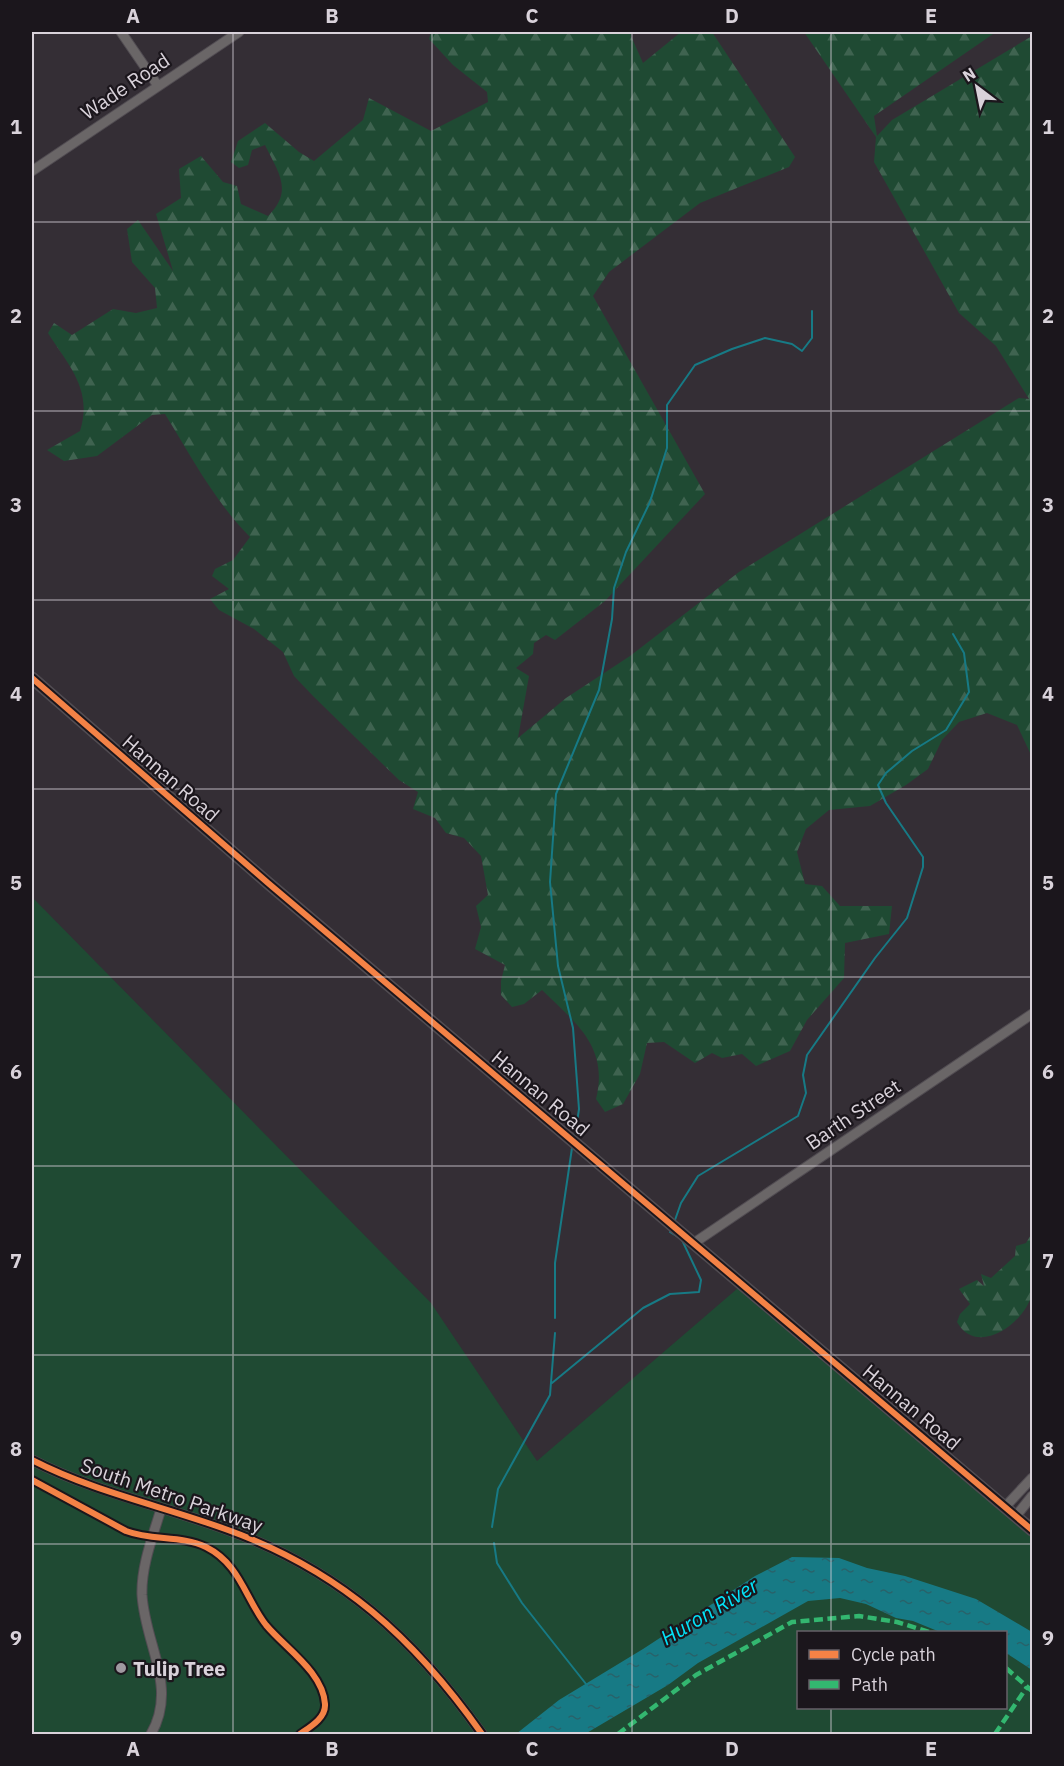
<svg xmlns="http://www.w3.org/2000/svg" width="1064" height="1766" font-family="'IBM Plex Sans',sans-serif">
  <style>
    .forest { fill: url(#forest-firs) }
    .park { fill: #1f4a33; fill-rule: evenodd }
    .water { fill: url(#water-ripples) }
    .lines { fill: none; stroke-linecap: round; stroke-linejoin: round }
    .stream { stroke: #177a85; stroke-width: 2 }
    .minor-casing { stroke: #514c52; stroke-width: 11 }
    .tertiary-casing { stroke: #514c52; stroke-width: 13 }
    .minor { stroke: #6a6667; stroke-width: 9 }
    .tertiary { stroke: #6a6667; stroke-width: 10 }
    .quiet { stroke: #33b770; stroke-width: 4.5; stroke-dasharray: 9 4.5; stroke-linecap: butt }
    .cycleway-casing { stroke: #1b161c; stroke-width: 10 }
    .cycleway { stroke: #f48246; stroke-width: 6 }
    .grid { fill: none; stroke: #d9d2da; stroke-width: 1.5; stroke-opacity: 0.55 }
    .poi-dot { fill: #9f99a0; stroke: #1b161c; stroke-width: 2 }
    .labels { text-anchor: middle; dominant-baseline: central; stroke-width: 4.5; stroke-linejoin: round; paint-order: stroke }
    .street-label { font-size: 20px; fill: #d9d2da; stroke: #1b161c }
    .poi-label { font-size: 20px; font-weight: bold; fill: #d9d2da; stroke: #1b161c; text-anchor: start }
    .water-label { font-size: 21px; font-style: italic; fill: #03e3f9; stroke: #1b161c }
    .neatline { fill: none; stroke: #d9d2da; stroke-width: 2 }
    .grid-label { font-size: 20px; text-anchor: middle; font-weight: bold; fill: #d9d2da }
  </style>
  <defs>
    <pattern id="forest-firs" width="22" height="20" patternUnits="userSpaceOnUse" patternTransform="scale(1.5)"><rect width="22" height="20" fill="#1f4a33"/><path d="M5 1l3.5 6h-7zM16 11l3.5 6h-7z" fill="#3f6350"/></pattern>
    <pattern id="water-ripples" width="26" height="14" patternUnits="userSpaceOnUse" patternTransform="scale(1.5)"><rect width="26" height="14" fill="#177a85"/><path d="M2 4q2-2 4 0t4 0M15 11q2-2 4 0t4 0" fill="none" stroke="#28626a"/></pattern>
  </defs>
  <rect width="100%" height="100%" fill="#342e35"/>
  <path class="forest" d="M431 32H632L631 36 643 63 681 32H712L795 157 789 167 700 203 609 272 593 296 705 494 605 601 555 640 546 635 534 643 533 654 516 668 529 676 518 738 566 698 630 656 739 572 1019 398 1029 399 996 346 959 313 874 162 876 137 804 32H996L874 116 877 136 892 120 1032 36V757L1017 725 987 713 959 722 942 740 928 769 906 785 870 806 829 810 806 829 797 852 805 884 822 886 840 906H892L889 934 845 943 844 978 807 1020 790 1051 756 1066 742 1054 722 1058 712 1053 695 1063 664 1042 647 1043 640 1074 623 1104 605 1112 596 1099C609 1047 576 1023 542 990L524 1004 512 1007 501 995V981L505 965 475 949 481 927 476 906 488 895 481 856 464 838 446 833 435 818 413 809 418 792 399 780 313 696 294 676 283 652 254 629 219 610 210 599 229 589 212 576 215 569 233 560 250 537C215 502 191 456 165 414L152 415 97 456 64 461 47 450 80 431C93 390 69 366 48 333L54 323 72 335 113 309 136 313 157 308 155 288 132 262 127 229 138 220 173 271 156 214 181 198 179 169 201 156 223 182 237 186 241 204 268 216C294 191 278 172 265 145L252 150 248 165 239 168 231 162 238 141 265 123 299 152 314 161 363 120 369 98 431 131 488 102 487 92 453 65 429 39Z
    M1032 1233C1033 1250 1036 1279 1032 1294 1025 1323 977 1358 957 1322L960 1314 970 1304 959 1289 977 1280 984 1286 981 1274 991 1278 1015 1256 1016 1246 1026 1243Z"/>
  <path class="park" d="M32 897 431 1303 537 1461 738 1288 1032 1537V1734H32ZM798 1632H1006V1708H798Z"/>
  <path class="water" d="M792 1557 839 1558 867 1568 905 1576 976 1599 1032 1632V1670L1006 1653V1632H940L913 1621 896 1618 866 1604 840 1598 808 1601 698 1663 668 1685 585 1734H516L559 1700 643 1649 755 1576Z"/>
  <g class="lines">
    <path class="stream" d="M575 1135 579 1109 573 1028 558 966 550 882 556 794 599 690 612 619 614 588 626 552 650 502 667 448V405L695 365 732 349 765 338 792 344 802 351 812 338V311
      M675 1220 681 1203 698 1176 798 1116 806 1093 803 1075 807 1055 875 958 907 918 923 867V857L886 803 878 785 886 773 912 751 946 730 969 692 964 653 953 634
      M670 1232 678 1237
      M555 1318V1263L572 1148
      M552 1383 643 1308 670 1294 699 1292 701 1280 682 1240
      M492 1527 498 1489 550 1395 555 1333
      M494 1543 497 1563 522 1603 586 1684"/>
    <defs>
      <path id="minor" d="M121 32 158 86
        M32 171 239 32
        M694 1243 1032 1014
        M32 1460C94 1492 163 1506 228 1530 341 1571 414 1638 482 1734
        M1005 1507 1032 1478
        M1016 1516 1032 1496
        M151 1734C178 1687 145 1645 142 1595 141 1566 153 1536 161 1509"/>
      <path id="tertiary" d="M32 678 268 883 1032 1530"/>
    </defs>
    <use href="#minor" class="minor-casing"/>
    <use href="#tertiary" class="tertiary-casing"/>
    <use href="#minor" class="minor"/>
    <use href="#tertiary" class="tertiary"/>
    <path class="quiet" d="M1006 1668 1032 1691
      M618 1734 696 1675 792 1622 859 1616 897 1622 929 1632
      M995 1734 1027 1687"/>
    <defs>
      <path id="cycleway" d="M32 678 268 883 1032 1530
        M32 1460C94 1492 163 1506 228 1530 341 1571 414 1638 482 1734
        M32 1480 126 1531C152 1541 181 1535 206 1547 240 1564 245 1598 266 1625 285 1648 323 1672 325 1704 326 1718 310 1727 300 1734"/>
    </defs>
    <use href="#cycleway" class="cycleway-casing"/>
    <use href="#cycleway" class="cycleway"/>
  </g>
  <path class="grid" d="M233 32V1734M432 32V1734M632 32V1734M831 32V1632M32 222H1032M32 411H1032M32 600H1032M32 789H1032M32 977H1032M32 1166H1032M32 1355H1032M32 1544H1032M831 1708V1734"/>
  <circle class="poi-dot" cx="121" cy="1668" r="6"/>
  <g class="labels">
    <g class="street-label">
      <text transform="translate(125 86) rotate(-34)">Wade Road</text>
      <text transform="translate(171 778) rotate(41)">Hannan Road</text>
      <text transform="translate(541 1093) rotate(40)">Hannan Road</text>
      <text transform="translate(853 1114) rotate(-34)">Barth Street</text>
      <text transform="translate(912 1407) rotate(40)">Hannan Road</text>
      <text transform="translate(172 1495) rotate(19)">South Metro Parkway</text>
    </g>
    <g class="poi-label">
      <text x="133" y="1668">Tulip Tree</text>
    </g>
    <g class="water-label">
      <text transform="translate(709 1611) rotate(-31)">Huron River</text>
    </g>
  </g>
  <rect width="1064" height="1766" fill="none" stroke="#1b161c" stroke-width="66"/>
  <rect x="797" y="1631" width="210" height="78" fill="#1b161c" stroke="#676168" stroke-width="1.5"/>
  <rect x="809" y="1650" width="30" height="9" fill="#f48246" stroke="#676168" stroke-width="1.5"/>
  <text x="851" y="1661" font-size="18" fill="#d9d2da">Cycle path</text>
  <rect x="809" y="1680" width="30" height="9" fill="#33b770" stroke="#676168" stroke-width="1.5"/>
  <text x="851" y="1691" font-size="18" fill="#d9d2da">Path</text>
  <g transform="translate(977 87) rotate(328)" stroke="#1b161c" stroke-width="4.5" paint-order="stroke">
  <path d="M0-4.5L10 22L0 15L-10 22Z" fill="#d9d2da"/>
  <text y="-9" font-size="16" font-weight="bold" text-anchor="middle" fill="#d9d2da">N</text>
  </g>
  <rect x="33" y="33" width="998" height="1700" class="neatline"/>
  <g class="grid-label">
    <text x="133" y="23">A</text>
    <text x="332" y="23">B</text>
    <text x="532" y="23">C</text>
    <text x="732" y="23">D</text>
    <text x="931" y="23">E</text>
    <text x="16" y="134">1</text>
    <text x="1048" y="134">1</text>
    <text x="16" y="323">2</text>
    <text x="1048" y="323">2</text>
    <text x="16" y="512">3</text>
    <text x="1048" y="512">3</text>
    <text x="16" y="701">4</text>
    <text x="1048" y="701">4</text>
    <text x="16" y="890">5</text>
    <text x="1048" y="890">5</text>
    <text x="16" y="1079">6</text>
    <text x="1048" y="1079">6</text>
    <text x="16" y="1268">7</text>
    <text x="1048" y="1268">7</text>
    <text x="16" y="1456">8</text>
    <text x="1048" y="1456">8</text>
    <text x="16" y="1645">9</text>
    <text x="1048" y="1645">9</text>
    <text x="133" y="1756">A</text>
    <text x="332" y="1756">B</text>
    <text x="532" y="1756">C</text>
    <text x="732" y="1756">D</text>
    <text x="931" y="1756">E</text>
  </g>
</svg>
